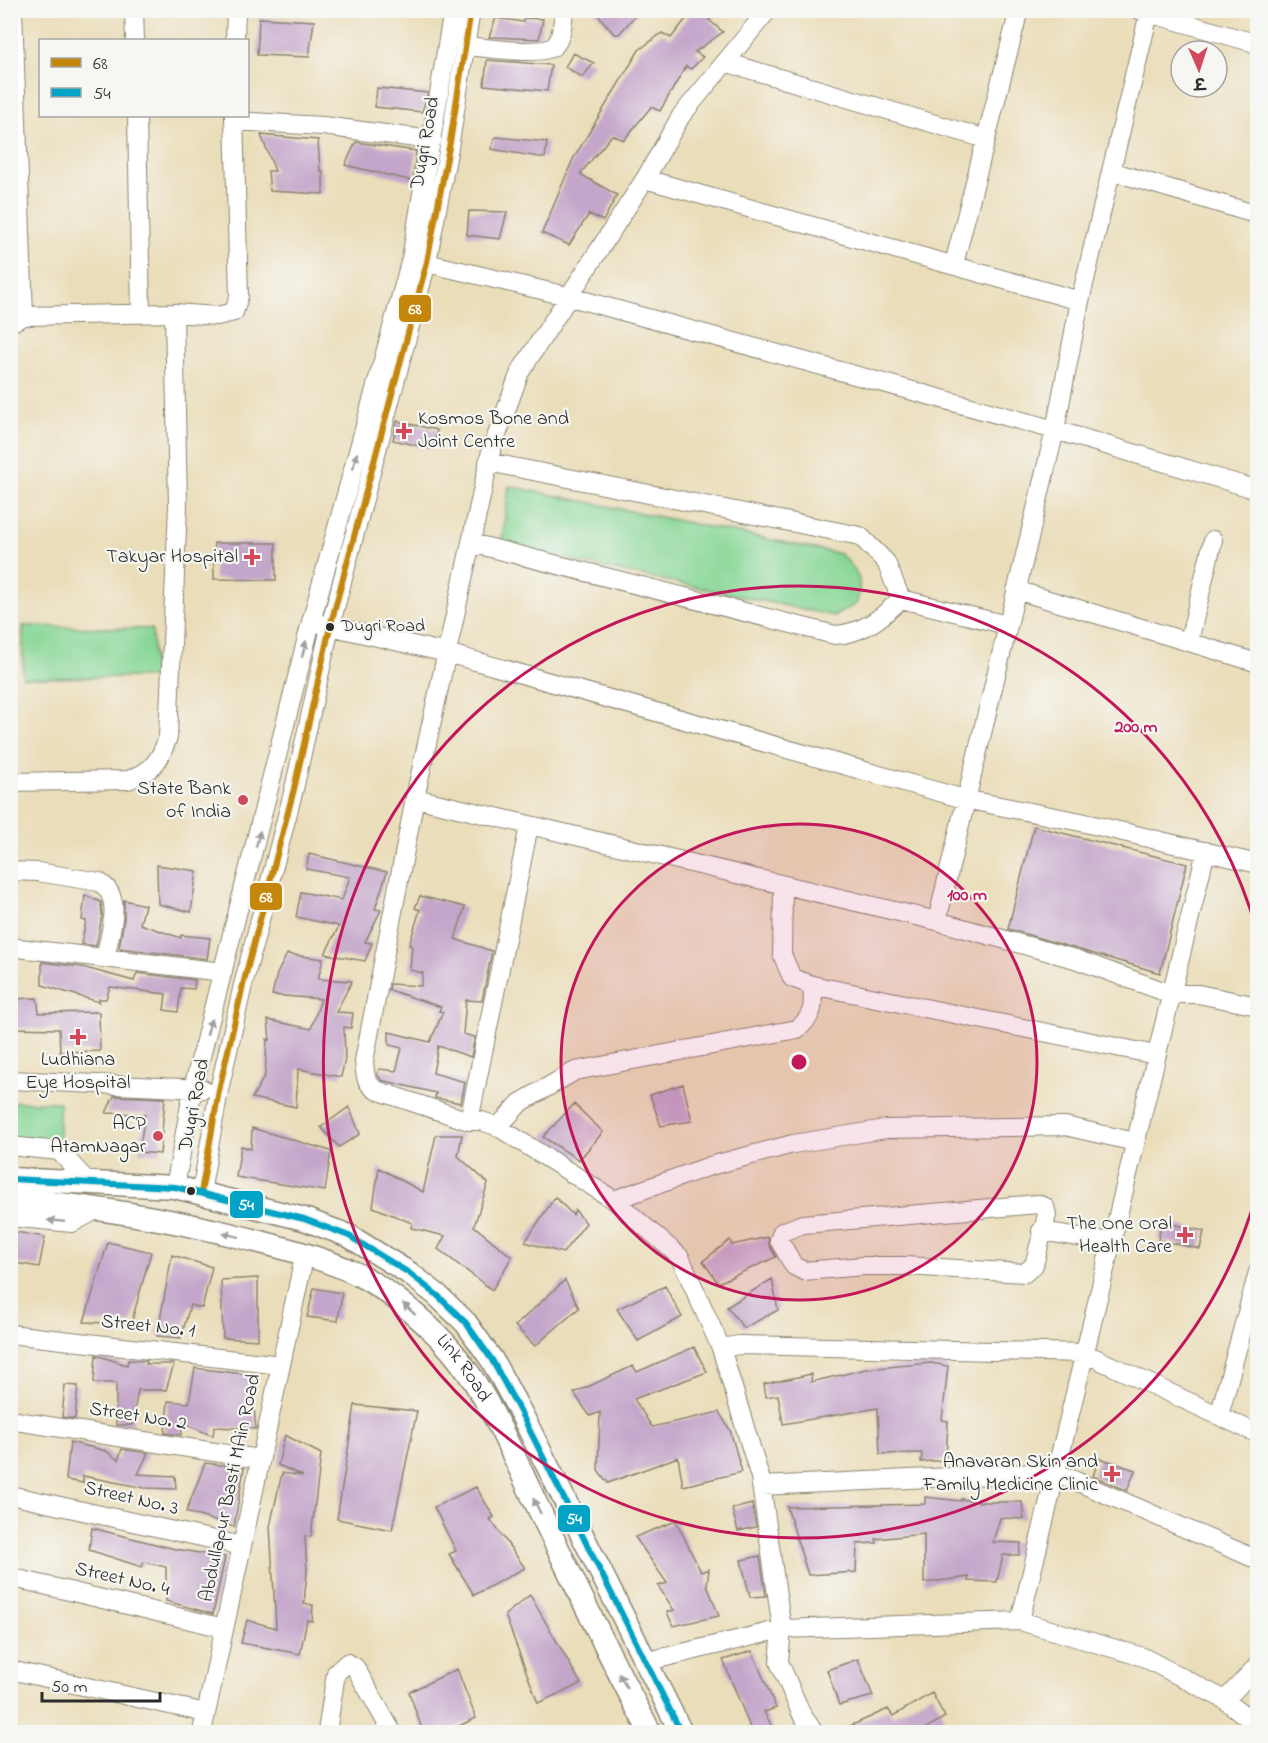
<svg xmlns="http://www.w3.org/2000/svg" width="1268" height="1743" font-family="'Indie Flower','Playpen Sans Deva',sans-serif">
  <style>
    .green { fill: #88d796; stroke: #5a8160; stroke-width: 1.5 }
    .building { fill: #c4a6ca }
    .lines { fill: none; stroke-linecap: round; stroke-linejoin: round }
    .minor-casing { stroke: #8a8472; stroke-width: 20 }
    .major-casing { stroke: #8a8472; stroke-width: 25 }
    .minor { stroke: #fff; stroke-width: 18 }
    .major { stroke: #fff; stroke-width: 22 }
    .bus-1-casing { stroke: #f6f6f2; stroke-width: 10 }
    .bus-2-casing { stroke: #f6f6f2; stroke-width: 10 }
    .bus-1 { stroke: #c4870b; stroke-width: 6 }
    .bus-2 { stroke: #02a3c6; stroke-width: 6 }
    .oneway { fill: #a0a0a0 }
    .ring { fill: none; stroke: #c2185b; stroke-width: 3 }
    .poi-dot { fill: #d1495b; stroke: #f6f6f2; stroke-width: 2 }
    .bus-dot { fill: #2b2b2b; stroke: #f6f6f2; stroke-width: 2 }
    .labels { text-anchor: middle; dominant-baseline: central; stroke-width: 4.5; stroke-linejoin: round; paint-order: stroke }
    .bus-label { font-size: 18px; fill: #2b2b2b; stroke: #f6f6f2; text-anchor: start }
    .street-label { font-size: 20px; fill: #2b2b2b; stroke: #f6f6f2 }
    .poi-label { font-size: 20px; fill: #2b2b2b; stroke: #f6f6f2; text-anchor: end }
    .centre { fill: #c2185b; stroke: #f6f6f2; stroke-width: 3 }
    .ring-label { font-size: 18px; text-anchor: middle; font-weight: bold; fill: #c2185b; stroke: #f6f6f2; stroke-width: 4.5; stroke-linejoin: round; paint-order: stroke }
    .line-badge { stroke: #f6f6f2; stroke-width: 2 }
    .badge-label { font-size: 16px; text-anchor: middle; font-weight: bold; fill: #fff }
  </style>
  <rect width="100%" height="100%" fill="#f6f6f2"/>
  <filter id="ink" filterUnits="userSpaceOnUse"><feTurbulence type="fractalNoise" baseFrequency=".0167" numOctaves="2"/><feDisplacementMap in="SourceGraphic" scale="12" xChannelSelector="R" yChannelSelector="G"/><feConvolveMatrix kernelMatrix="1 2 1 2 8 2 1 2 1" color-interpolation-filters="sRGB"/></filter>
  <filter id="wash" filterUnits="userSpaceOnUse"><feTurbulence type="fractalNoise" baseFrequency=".008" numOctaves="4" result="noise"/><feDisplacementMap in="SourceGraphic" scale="24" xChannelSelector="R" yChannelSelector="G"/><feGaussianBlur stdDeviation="1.35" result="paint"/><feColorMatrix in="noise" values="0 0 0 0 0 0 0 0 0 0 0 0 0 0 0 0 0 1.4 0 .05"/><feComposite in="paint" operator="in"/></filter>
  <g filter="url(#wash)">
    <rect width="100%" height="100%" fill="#eaddb9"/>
    <path class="green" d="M509 486 840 554C858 570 864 580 856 604L834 616 501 546Z
      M23 626 152 629 154 677 23 678Z
      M11 1102H59V1150L11 1151Z"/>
    <g id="blocks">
      <path class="building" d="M594 10H640L619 34H614Z
        M693 10H720L709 20 723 32 695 52 703 57 691 69 686 66 660 111 651 107 624 140 612 135 580 174 617 195 603 221 589 214 569 245 542 233 573 159 639 50 662 33 671 38Z
        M259 18 314 21 309 57 257 55Z
        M496 18 523 22 524 18 543 19 539 39 489 37Z
        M573 53 594 63 582 77 565 67Z
        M487 60 551 65 547 91 484 85Z
        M377 88 428 93 422 112 375 107Z
        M261 135 318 140 320 171H323V194L270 191 268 171H275Z
        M495 137 547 142 545 158 491 149Z
        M356 142 416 151 413 181 345 165Z
        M469 211 507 212 500 239 467 235Z
        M397 421 437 430 433 449 393 440Z
        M214 543H276V580L214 579Z
        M1034 826 1187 864 1160 973 1008 929Z
        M309 854 387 872 375 909 381 910 365 942 372 943 365 961 325 954 339 926 296 917 301 892 342 900 350 877 306 869Z
        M157 865 197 871 191 912 158 904Z
        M85 895 101 902 102 916 96 946 81 944 86 921 82 920Z
        M420 896 465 907 455 939 492 951 482 1001 466 1000 463 1034 475 1037 471 1057 438 1046 433 1073 465 1082 461 1103 435 1098 436 1093 381 1080 377 1074 379 1069 396 1071 402 1048 389 1045V1032L430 1042 443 1012 439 1011 441 1007 389 990 390 984 421 986 423 973 410 970 412 946 409 945 420 910 415 908Z
        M124 900 145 905 140 924 181 938V935L210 938 207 959 119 948 124 919Z
        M287 954 323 959 318 979 352 981 336 1012 353 1013 351 1028 344 1027 345 1059 341 1077 298 1069 296 1107 252 1098 265 1075 267 1039 270 1040 268 1020 311 1029 321 999 272 995 277 974Z
        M42 962 82 967 134 981 137 973 195 980 194 989 181 988 178 1012 164 1010 166 994 110 987 106 999H99V1002L42 985Z
        M37 998 39 1013 99 1012 100 1051 60 1052 59 1029 10 1028V999Z
        M683 1084 692 1121 661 1126 650 1095Z
        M114 1096 165 1098 160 1154 139 1152 145 1114 106 1113Z
        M574 1104 603 1132 579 1160 543 1137Z
        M349 1107 360 1134 339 1147 321 1127Z
        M252 1128 331 1151 325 1191 236 1177 241 1146 251 1149Z
        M436 1135H462L458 1156 488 1183 474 1226 512 1257 492 1290 438 1249 445 1236 411 1228 412 1223 373 1207 379 1168 423 1192Z
        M555 1197 573 1215 575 1210 586 1223 563 1253 525 1242Z
        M1162 1222 1204 1231 1200 1249 1158 1240Z
        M10 1231 45 1237 39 1267 10 1262Z
        M768 1237 769 1245 776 1257 718 1283 703 1261 730 1240 732 1245Z
        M108 1242 151 1252 131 1324 84 1322Z
        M172 1255 212 1267 202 1308 190 1305 181 1338 157 1336Z
        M258 1278V1340L223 1338 221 1280Z
        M772 1279 778 1310 744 1328 727 1307Z
        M565 1280 579 1308 535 1346 515 1326Z
        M665 1286 682 1317 638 1341 617 1309Z
        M314 1288 342 1293 338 1321 307 1317Z
        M694 1347 707 1372 634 1399 652 1427 719 1412 730 1430 742 1472 683 1486 678 1457 608 1483 598 1470 600 1412 590 1416 574 1393 633 1366 637 1372Z
        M96 1355 127 1365 128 1360 147 1361 146 1364H174L166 1390H138L132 1425H116V1383H94Z
        M931 1363 948 1366 942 1420 948 1421 946 1460 921 1462 922 1453 880 1454 878 1408 783 1424 778 1395 766 1397 764 1384 812 1374 811 1382 866 1369Z
        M195 1368 251 1375 256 1429 214 1427 213 1436 183 1423 181 1435 165 1433 168 1401 189 1403Z
        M65 1385 78 1386 75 1419 62 1417Z
        M355 1405 417 1411 392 1530 337 1519Z
        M285 1435 321 1454 311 1537 305 1536 307 1572 304 1604 313 1605 312 1621 307 1620 300 1654 241 1643 247 1620 276 1628 270 1526 282 1473 303 1476 278 1465Z
        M70 1442 106 1451 118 1460 122 1449 148 1453 138 1474 175 1476 176 1489 145 1488 83 1476V1483L66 1480Z
        M1099 1458 1135 1470 1127 1491 1093 1476Z
        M205 1463 244 1468 234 1527 186 1512Z
        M476 1487 494 1517 490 1519 525 1568 474 1595 449 1554 456 1551 434 1507Z
        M925 1497 961 1501V1499L980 1502H1022L1024 1519 1000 1518 993 1542 1021 1543 1019 1555H1003L997 1582 968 1581 969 1577 924 1583V1534L876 1539 877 1543 857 1544 856 1572 808 1575 787 1507 925 1504Z
        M752 1504 756 1527 738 1531 732 1509Z
        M676 1521 701 1572 709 1569 707 1585 719 1616 673 1626 667 1612 674 1610 658 1586 667 1583 635 1537Z
        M92 1528 175 1549 225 1557 213 1614 166 1601V1567L144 1562 142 1567 89 1550Z
        M760 1556 766 1596 750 1597 741 1560Z
        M530 1595 581 1684 538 1703 505 1615Z
        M752 1651 776 1708 764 1712 775 1732H752L723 1660Z
        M858 1659 873 1696 839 1705 827 1670Z
        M457 1669 476 1718 446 1732H423L409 1692Z
        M932 1693 945 1717 920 1732H837L888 1709 893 1716Z"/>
    </g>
  </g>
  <g filter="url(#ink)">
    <use href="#blocks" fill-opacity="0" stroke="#8a8472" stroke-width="1.5"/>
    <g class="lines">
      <defs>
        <path id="minor" d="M13 10 24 316
          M134 10 135 40
          M768 10 681 116 645 179 520 372 491 451 415 798 364 1061C365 1074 365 1083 376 1090L469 1121H482L498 1127 614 1200 680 1257 721 1348 760 1477 782 1629 779 1662 802 1715 814 1732
          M1149 13 1258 44
          M235 40 236 10
          M465 46C483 47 542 57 554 46 562 39 563 21 564 10
          M725 62 986 139
          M137 116 141 314
          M234 121 323 126 432 140
          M1111 171 1258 215
          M645 179 1080 301
          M414 260 567 296 1055 430 1258 490
          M954 264 1019 10
          M10 323 24 316 174 313 217 316 234 312 239 296 234 116
          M488 462 860 536 886 562 901 599 1007 625
          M471 543 835 635C864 633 881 618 901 599
          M1016 590 1258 663
          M321 624 447 653 964 799 1081 822 1258 864
          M1189 641 1213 540
          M10 782 128 780C152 772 160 761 168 737L178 505 174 313
          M415 798 937 921 1075 959 1171 994H1198L1258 1006
          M10 871 38 872 99 882C125 897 109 935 105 958
          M937 921 1055 430 1080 301 1149 13 1139 10
          M10 947 223 972
          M812 985 1156 1055
          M10 1080 203 1089
          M469 1121 529 826
          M498 1127 520 1103 575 1071 797 1029C814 1016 814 1006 812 985L792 978 782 954 783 886
          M10 1146 59 1151 90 1184
          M175 1187 193 1088 311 622 411 259 453 10
          M201 1193 219 1090 243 985 294 789 330 627 427 262 450 142 471 10
          M614 1200 710 1166 793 1144 886 1129 1065 1126 1135 1142
          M1038 1204 1045 1207 1047 1215 1034 1265 1025 1273 905 1266H864L804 1271 794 1266 779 1240 782 1232 803 1224Z
          M10 1217 72 1223 98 1209
          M1041 1231 1111 1242
          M10 1334 281 1365
          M721 1348 739 1345 1084 1353 1258 1434
          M1219 1416 1258 1272
          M10 1420 259 1459
          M761 1486 1055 1472 1258 1560
          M10 1495 242 1546
          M10 1577 224 1628
          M1020 1621 1206 851
          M645 1662 782 1629 1020 1621 1143 1657 1225 1700 1258 1726
          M10 1670 206 1713
          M1225 1700 1258 1665
          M202 1732 305 1253
          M327 1732 336 1673 347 1663 355 1667 392 1732"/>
        <g id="major">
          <path d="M10 1179 175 1187 304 1219 349 1236 409 1273 437 1295 466 1323 492 1360 523 1417 681 1732"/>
          <path id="s1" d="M10 1199C90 1206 167 1218 245 1238 283 1248 321 1257 357 1274 387 1289 414 1312 437 1335 481 1378 506 1440 532 1495 571 1575 608 1655 650 1732"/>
        </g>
      </defs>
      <use href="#minor" class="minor-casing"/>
      <use href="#major" class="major-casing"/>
      <use href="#minor" class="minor"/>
      <use href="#major" class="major"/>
      <defs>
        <path id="bus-1" d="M201 1193 219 1090 243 985 294 789 330 627 427 262 450 142 471 10"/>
        <path id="bus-2" d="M10 1179 175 1187 304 1219 349 1236 409 1273 437 1295 466 1323 492 1360 523 1417 681 1732"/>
      </defs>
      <use href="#bus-1" class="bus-1-casing"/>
      <use href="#bus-2" class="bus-2-casing"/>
      <use href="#bus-1" class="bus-1"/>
      <use href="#bus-2" class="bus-2"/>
    </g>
    <defs><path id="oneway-solid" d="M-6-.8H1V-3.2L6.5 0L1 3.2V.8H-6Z" transform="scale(1.5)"/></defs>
    <g class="oneway">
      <use href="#oneway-solid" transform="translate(355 461) rotate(-75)"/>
      <use href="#oneway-solid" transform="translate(304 649) rotate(-76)"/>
      <use href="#oneway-solid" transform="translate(258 839) rotate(-76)"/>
      <use href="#oneway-solid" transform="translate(209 1027) rotate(-75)"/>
      <use href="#oneway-solid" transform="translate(56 1221) rotate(-175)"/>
      <use href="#oneway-solid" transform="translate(231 1235) rotate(-166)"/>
      <use href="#oneway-solid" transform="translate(409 1309) rotate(-138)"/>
      <use href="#oneway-solid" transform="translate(537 1506) rotate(-116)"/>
      <use href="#oneway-solid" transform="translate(623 1681) rotate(-118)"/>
    </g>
  </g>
  <circle cx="799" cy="1062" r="238" fill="#c2185b" fill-opacity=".12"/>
  <g class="ring">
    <circle cx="799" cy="1062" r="238"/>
    <path d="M1257 1193A476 476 0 1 1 1257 931"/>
  </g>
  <g class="poi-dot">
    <path d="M401 422h6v6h6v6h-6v6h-6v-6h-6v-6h6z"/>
    <path d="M249 548h6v6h6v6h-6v6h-6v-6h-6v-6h6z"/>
    <circle cx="243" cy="800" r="6"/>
    <path d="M75 1028h6v6h6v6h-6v6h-6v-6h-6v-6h6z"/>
    <circle cx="158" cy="1136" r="6"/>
    <path d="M1182 1226h6v6h6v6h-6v6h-6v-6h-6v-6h6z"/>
    <path d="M1109 1465h6v6h6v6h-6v6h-6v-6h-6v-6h6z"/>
  </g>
  <g class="bus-dot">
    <circle cx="330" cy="627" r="5"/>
    <circle cx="191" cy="1191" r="5"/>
  </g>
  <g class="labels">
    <g class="bus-label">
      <text x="341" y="627">Dugri Road</text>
    </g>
    <g class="street-label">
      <text transform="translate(426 143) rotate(-80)">Dugri Road</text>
      <text transform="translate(195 1105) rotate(-79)">Dugri Road</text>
      <text transform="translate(148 1327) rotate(6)">Street No. 1</text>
      <text stroke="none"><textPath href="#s1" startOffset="500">Link Road</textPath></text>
      <text transform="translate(138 1417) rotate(9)">Street No. 2</text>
      <text transform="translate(231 1488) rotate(-78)">Abdullapur Basti MAin Road</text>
      <text transform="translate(131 1499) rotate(13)">Street No. 3</text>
      <text transform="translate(122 1580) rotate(13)">Street No. 4</text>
    </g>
    <g class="poi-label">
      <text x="418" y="419" text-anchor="start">Kosmos Bone and<tspan x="418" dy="23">Joint Centre</tspan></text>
      <text x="238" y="557">Takyar Hospital</text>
      <text x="231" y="789">State Bank<tspan x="231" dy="23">of India</tspan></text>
      <text x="78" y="1060" text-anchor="middle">Ludhiana<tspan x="78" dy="23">Eye Hospital</tspan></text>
      <text x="146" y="1124">ACP<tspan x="146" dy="23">AtamNagar</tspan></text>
      <text x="1172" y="1224">The One Oral<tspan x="1172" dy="23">Health Care</tspan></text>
      <text x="1098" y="1462">Anavaran Skin and<tspan x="1098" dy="23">Family Medicine Clinic</tspan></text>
    </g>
  </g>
  <circle cx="799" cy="1062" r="9" class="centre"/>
  <g class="ring-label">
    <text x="1136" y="732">200 m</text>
    <text x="967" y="900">100 m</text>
  </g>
  <g class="line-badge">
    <rect x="398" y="294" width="34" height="29" rx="6" fill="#c4870b"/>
    <rect x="249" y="882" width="34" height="29" rx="6" fill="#c4870b"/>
    <rect x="229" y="1190" width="35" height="29" rx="6" fill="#02a3c6"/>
    <rect x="557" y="1504" width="34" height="29" rx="6" fill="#02a3c6"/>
  </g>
  <g class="badge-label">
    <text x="415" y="314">68</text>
    <text x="266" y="902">68</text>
    <text x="246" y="1210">54</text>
    <text x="574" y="1524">54</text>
  </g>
  <rect width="1268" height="1743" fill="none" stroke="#f6f6f2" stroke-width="36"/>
  <rect x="39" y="39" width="210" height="78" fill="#f6f6f2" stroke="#a5a5a2" stroke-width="1.5"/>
  <rect x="51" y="58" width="30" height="9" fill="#c4870b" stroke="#a5a5a2" stroke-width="1.5"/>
  <text x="93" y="69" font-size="18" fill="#2b2b2b">68</text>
  <rect x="51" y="88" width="30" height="9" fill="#02a3c6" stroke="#a5a5a2" stroke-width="1.5"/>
  <text x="93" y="99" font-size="18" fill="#2b2b2b">54</text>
  <g transform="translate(1199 69) rotate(177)"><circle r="28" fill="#f6f6f2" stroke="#a5a5a2" stroke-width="1.5"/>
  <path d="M0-4.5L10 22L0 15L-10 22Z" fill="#d1495b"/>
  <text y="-9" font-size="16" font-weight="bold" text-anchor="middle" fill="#2b2b2b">उ</text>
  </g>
  <path d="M42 1692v9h118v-9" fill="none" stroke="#2b2b2b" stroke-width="3"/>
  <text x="51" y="1692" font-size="18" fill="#2b2b2b" stroke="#f6f6f2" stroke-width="4.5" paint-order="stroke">50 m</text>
</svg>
